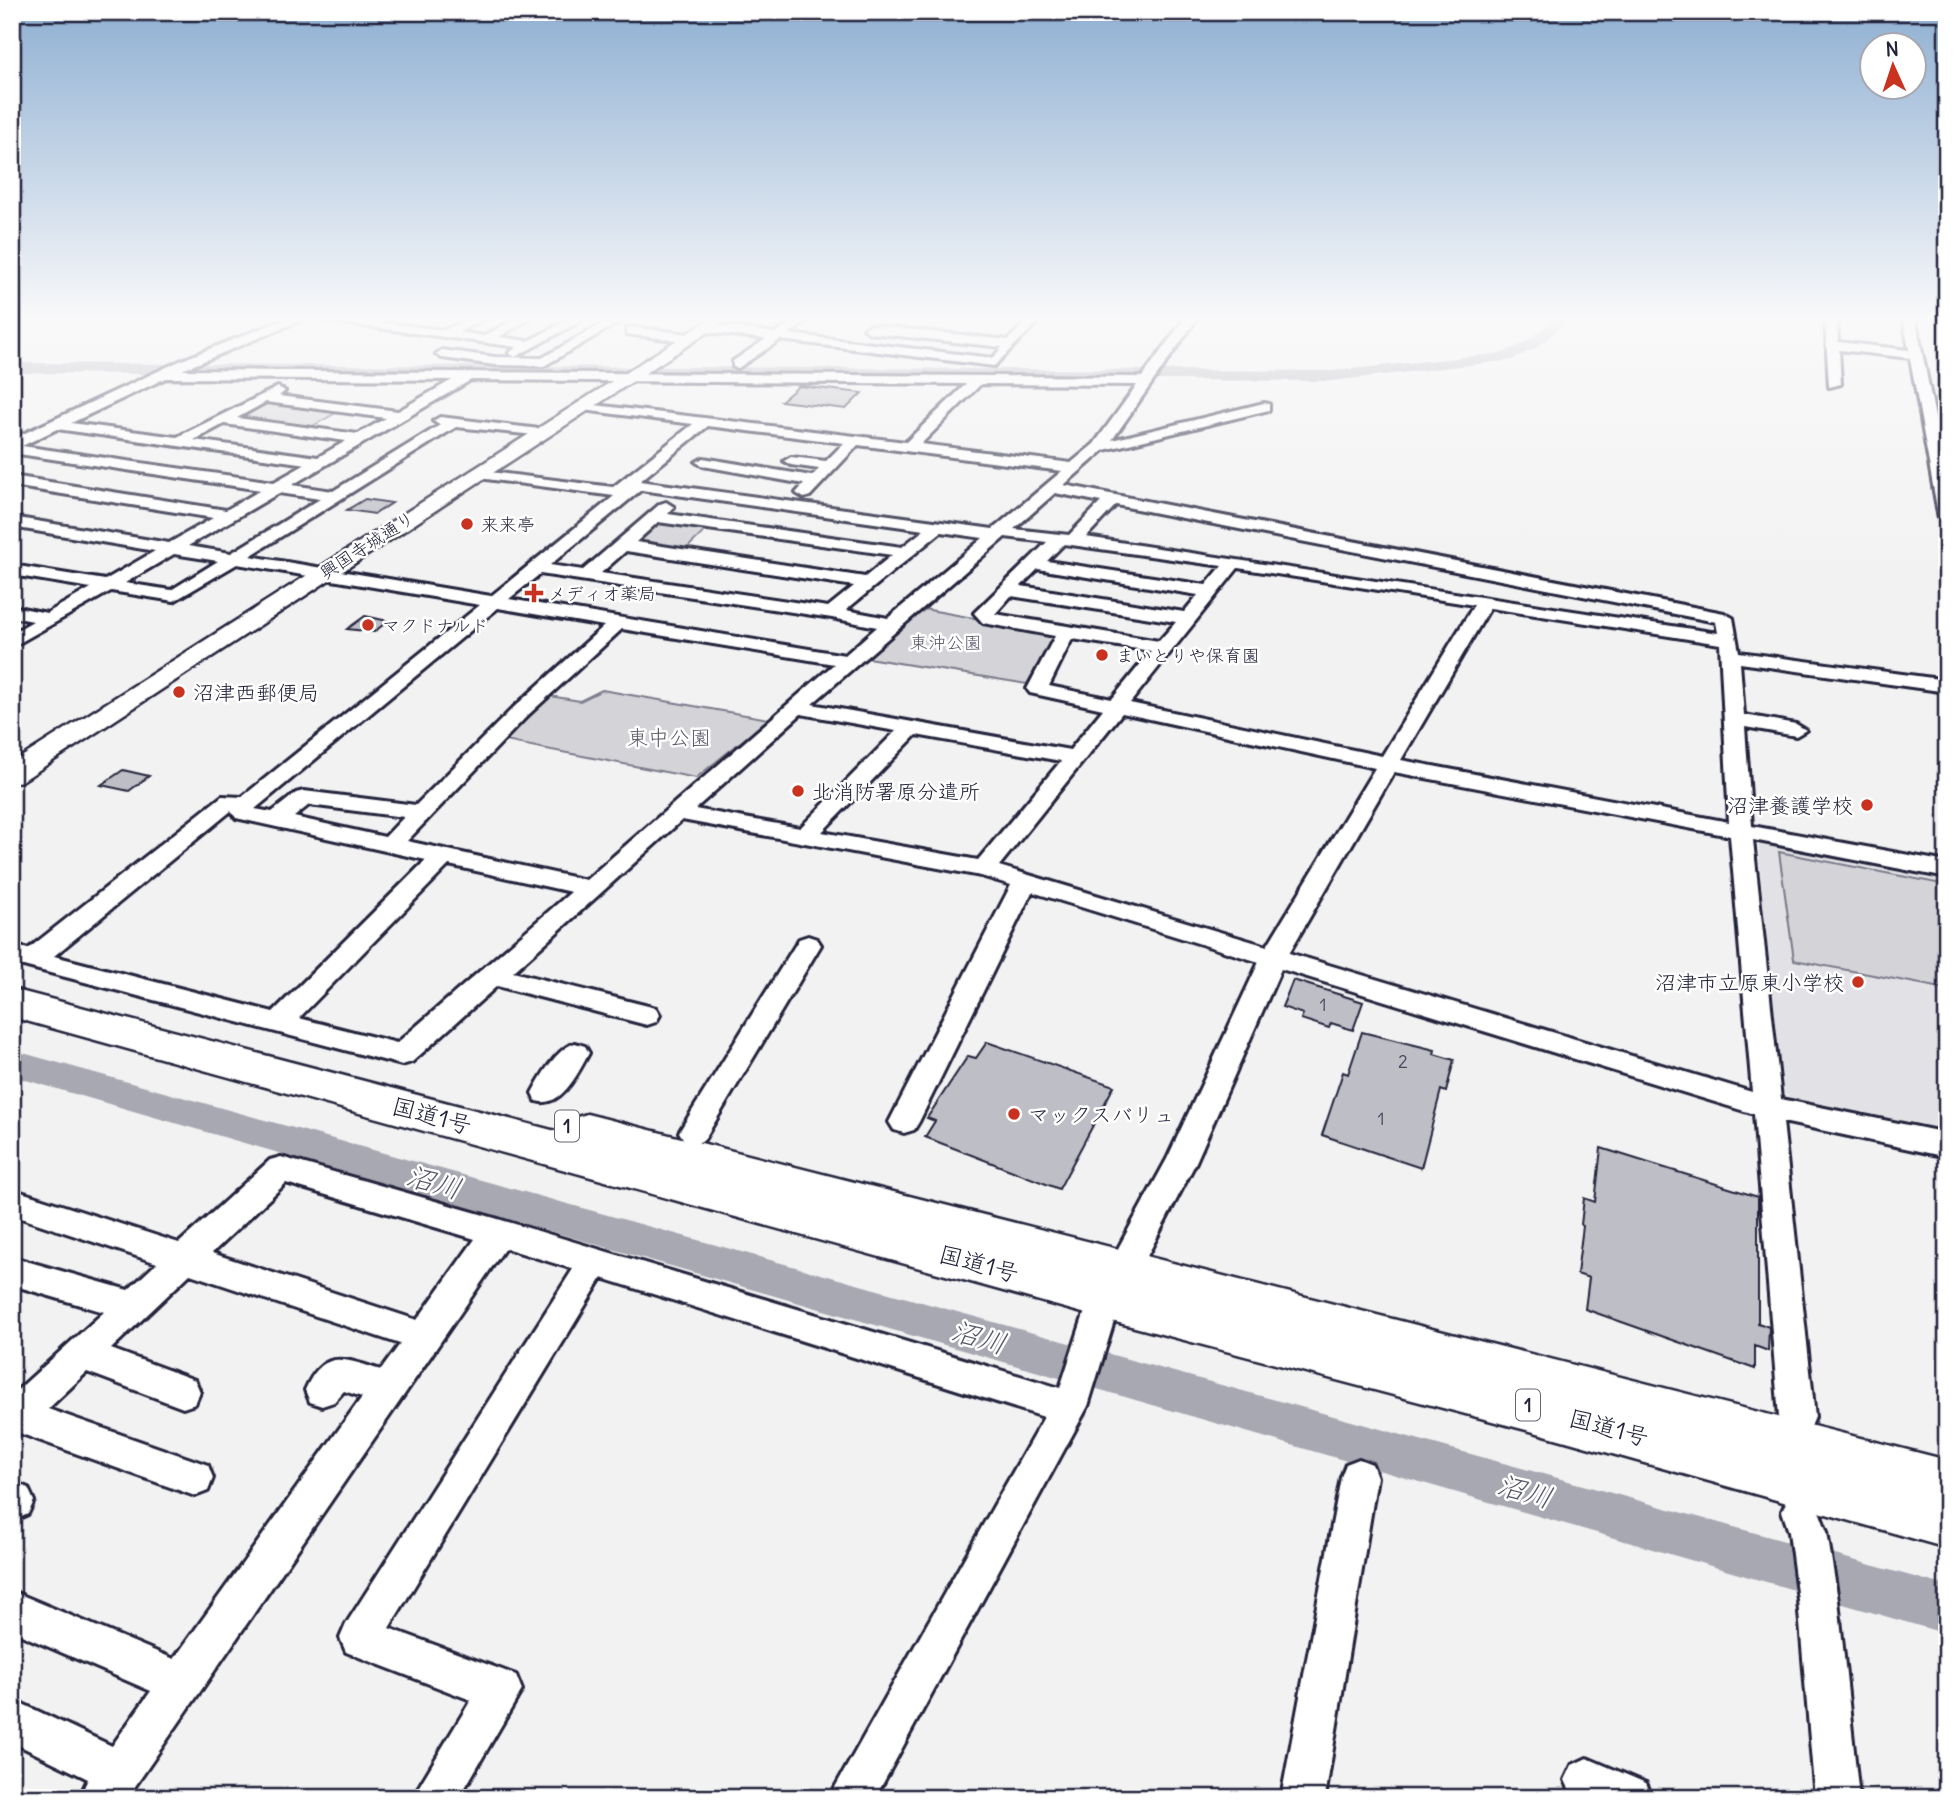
<svg xmlns="http://www.w3.org/2000/svg" width="1959" height="1810" font-family="Delius,'Klee One',sans-serif">
  <style>
    .built { fill: #e2e2e6 }
    .green { fill: #d3d3d8; stroke: #7a7a8a; stroke-width: 2 }
    .lines { fill: none; stroke-linecap: round; stroke-linejoin: round }
    .stream { stroke: #727282; stroke-width: 2.5 }
    .river { fill: #a8a8b2; fill-rule: evenodd }
    .building { fill: #bebec6; stroke: #22223b; stroke-width: 2 }
    .minor-casing { stroke: #22223b; stroke-width: 6 }
    .major-casing { stroke: #22223b; stroke-width: 5 }
    .highway-casing { stroke: #22223b; stroke-width: 5 }
    .minor { fill: #fff; fill-rule: evenodd }
    .major { fill: #fff; fill-rule: evenodd }
    .highway { fill: #fff; fill-rule: evenodd }
    .poi-dot { fill: #c8321e; stroke: #fff; stroke-width: 2.5 }
    .labels { text-anchor: middle; dominant-baseline: central; stroke-width: 5; stroke-linejoin: round; paint-order: stroke }
    .far-poi-label { font-size: 18px; fill: #22223b; stroke: #fff; text-anchor: start }
    .far-street-label { font-size: 18px; fill: #22223b; stroke: #fff }
    .far-park-label { font-size: 18px; fill: #57576a; stroke: #fff }
    .number-label { font-size: 18px; fill: #49495e }
    .shield { fill: #fff; stroke: #646476; stroke-width: 2 }
    .shield-label { font-size: 19px; font-weight: bold; fill: #22223b }
    .poi-label { font-size: 21px; fill: #22223b; stroke: #fff; text-anchor: start }
    .park-label { font-size: 21px; fill: #57576a; stroke: #fff }
    .near-street-label { font-size: 24px; fill: #22223b; stroke: #fff }
    .near-water-label { font-size: 28px; font-style: italic; fill: #58586b; stroke: #fff }
  </style>
  <rect width="100%" height="100%" fill="#f2f2f3"/>
  <filter id="ink" filterUnits="userSpaceOnUse"><feTurbulence type="fractalNoise" baseFrequency=".0143" numOctaves="2"/><feDisplacementMap in="SourceGraphic" scale="14" xChannelSelector="R" yChannelSelector="G"/><feConvolveMatrix kernelMatrix="1 2 1 2 8 2 1 2 1" color-interpolation-filters="sRGB"/></filter>
  <g filter="url(#ink)">
    <path class="built" d="M1763 838 1947 875V1131L1790 1098 1779 1089 1758 842Z"/>
    <path class="green" d="M266 400 341 410 307 429 230 418Z
      M660 520 709 527 682 553 630 545Z
      M924 609 1057 633 1027 684 868 658Z
      M602 690 769 719 696 778 505 741 550 696 580 701Z
      M1779 852 1947 885V989L1794 960Z"/>
    <g class="lines">
      <path class="stream" d="M484 372 488 368
        M654 372 670 357"/>
      <path class="river" d="M1556 317H1572L1536 348 1511 360 1332 381 12 373V363L1332 371 1503 353 1526 342Z
        M12 1050 1947 1586V1634L12 1076Z"/>
    </g>
    <path class="building" d="M799 386 862 393 846 409 781 401Z
      M365 499 392 503 375 514 347 510Z
      M365 616 388 621 374 632 347 629Z
      M123 770 149 776 129 791 101 785Z
      M1293 980 1363 1002 1353 1030 1331 1023 1329 1028 1301 1019 1303 1014 1282 1007Z
      M1362 1032 1435 1050 1434 1054 1454 1060 1446 1092 1441 1090 1421 1168 1322 1135 1343 1072 1348 1074Z
      M987 1042 1114 1086 1059 1189 925 1137 935 1121 927 1118 968 1056 976 1058Z
      M1601 1148 1758 1197V1323L1769 1327 1768 1351 1755 1346V1369L1585 1309 1589 1278 1577 1274 1583 1226 1581 1225 1584 1198 1595 1202Z"/>
    <g class="lines">
      <defs>
        <path id="minor" d="M290 317H337L444 330 472 317H487L459 332 484 336 519 317H533L499 337 528 341 574 317H588L515 357 509 353 517 347 306 318 182 370 1142 377 1186 317H1198L1112 440 1264 403 1269 404V410L1104 450 1064 485 1724 613 1733 618 1739 652 1947 680V692L1740 663 1744 715 1796 724 1806 730 1796 736 1745 727 1752 826 1947 862V878L1753 840 1781 1099 1947 1133V1157L1783 1122 1815 1417 1810 1429 1797 1434 1784 1429 1779 1417 1754 1114 1281 969 1196 1162 1115 1318 1088 1406 875 1798H829L1044 1417 602 1278 389 1628 516 1675 522 1690 459 1798H412L471 1700 346 1652 340 1638 346 1624 573 1269 505 1248 127 1798H79L88 1779 12 1742V1699L112 1746 151 1691 12 1631V1591L174 1659 362 1397 344 1391 334 1402 322 1406 310 1402 305 1390C324 1347 345 1359 381 1370L400 1344 190 1274 111 1349 195 1380 200 1392 195 1404 183 1408 87 1372 48 1409 208 1465 213 1478 208 1491 195 1496 19 1433 12 1436V1395L104 1312 12 1285V1257L128 1290 157 1263 12 1215V1189L179 1243 270 1160 281 1157 498 1219 1060 1388 1087 1305 1167 1159 1259 962 1032 892 919 1122 914 1130 904 1133 894 1130 889 1122 1011 885 981 876 682 820 513 972 656 1008 660 1015 656 1022 647 1025 497 986 412 1062 402 1065 12 963V945L28 949 222 796 242 797 480 605 237 564 174 601 111 591 12 647V633L33 621 12 617V606L47 613 91 588 12 575V565L105 580 155 551 12 527V517L169 543 213 518 12 486V476L226 510 261 490 12 453V439L182 360ZM166 378 452 380 398 411 279 396 285 391 278 387 177 437 71 423ZM471 380 966 384 906 442 578 403V409L583 410 693 424 613 487 474 470V476L479 478 614 496 491 596 250 556 456 427 545 436 547 433 540 429 440 417 433 421 440 425 333 491 292 485ZM981 384 1137 385 1094 444 1071 463 921 444ZM266 402 386 418 358 434 237 418ZM224 424 346 441 318 457 194 440ZM708 426 844 443 826 461 791 457 784 461 791 465 819 469 812 476 703 458 696 462 703 466 804 484 796 493 804 498 810 496 858 445 1062 471 993 529 640 481ZM57 429 306 464 274 482 22 446ZM641 490 924 530 902 547 668 514 674 507 666 502 660 504 583 570 550 565ZM279 493 320 499 231 553 188 546ZM1055 493 1101 502 1069 535 1014 529ZM1116 505 1716 622 1718 633 1086 537ZM658 522 892 555 865 577 636 542ZM941 532 983 538 888 618 846 610ZM1005 537 1047 542 974 613 983 623 1055 636 1027 689 1030 693 1103 709 1070 750 812 704ZM1064 544 1222 566 1206 585 1047 561ZM626 551 854 586 828 607 601 573ZM174 554 218 561 171 590 125 583ZM1238 568 1474 605 1382 756 1130 703ZM1038 569 1198 595 1184 612 1021 586ZM540 574 832 618 877 627 845 655 509 599ZM1011 596 1176 622 1159 641 995 614ZM498 608 604 626 513 708 416 805 304 791 296 793 272 812 255 809ZM1490 608 1720 644 1729 822 1401 760ZM622 629 834 664 586 880 407 841 527 716ZM1072 639 1151 651 1112 699 1049 686ZM1122 713 1375 768 1267 946 999 866ZM801 714 896 731 800 828 695 809ZM916 735 1061 761 978 860 822 832ZM1394 772 1730 836 1752 1092 1289 953ZM309 805 404 817 385 837 294 817ZM231 811 236 818 426 860 273 1012 54 956ZM449 865 571 892 397 1043 299 1018ZM286 1183 475 1239 417 1320 212 1253Z
          M614 317H628L544 366 495 365 442 358 436 354 442 350 495 357 542 358Z
          M799 317H812L789 334 993 358 1002 347 870 333 864 329 870 325 1008 340 1031 317H1043L994 366 780 340 738 368 733 367V361L766 339 706 332 700 328 706 324 775 333Z
          M1825 317H1837L1838 342 1909 350 1903 317H1915L1947 477V524L1939 519 1910 358 1839 350 1841 384 1829 387Z
          M631 327 690 334 696 338 690 342 627 334V328Z
          M808 936 817 939 821 945 704 1140 694 1144 684 1140 679 1132 684 1124 799 939Z
          M575 1043 585 1046 589 1053C578 1073 561 1109 536 1101L532 1093C541 1076 557 1048 575 1043Z
          M1359 1459 1372 1464 1377 1477 1325 1798H1281L1341 1477 1346 1464Z
          M12 1481 28 1488 34 1501 28 1514 15 1520 12 1519Z
          M1801 1492 1814 1498 1827 1532 1838 1600 1859 1798H1815L1798 1600 1789 1532 1782 1511 1788 1498Z
          M1587 1758 1646 1783 1653 1798 1572 1795 1565 1780 1572 1765Z"/>
        <path id="major" d="M713 317H731L22 781 12 783V763Z"/>
        <path id="highway" d="M12 989 567 1134 565 1131 571 1119 587 1114 1947 1460V1548L1534 1432 1108 1320 12 1017Z"/>
      </defs>
      <use href="#minor" class="minor-casing"/>
      <use href="#major" class="major-casing"/>
      <use href="#highway" class="highway-casing"/>
      <use href="#minor" class="minor"/>
      <use href="#major" class="major"/>
      <use href="#highway" class="highway"/>
    </g>
  </g>
  <linearGradient id="sky" x2="0" y2="1"><stop stop-color="#8eafd2"/><stop offset="0.56" stop-color="#f9f9fa"/><stop offset="1" stop-color="#f9f9fa" stop-opacity="0"/></linearGradient>
  <rect width="1959" height="570" fill="url(#sky)"/>
  <g class="poi-dot">
    <circle cx="467" cy="524" r="7"/>
    <path d="M530.5 582.5h7v7h7v7h-7v7h-7v-7h-7v-7h7z"/>
    <circle cx="368" cy="625" r="7"/>
    <circle cx="1102" cy="655" r="7"/>
    <circle cx="179" cy="692" r="7"/>
    <circle cx="798" cy="791" r="7"/>
    <circle cx="1867" cy="805" r="7"/>
    <circle cx="1858" cy="982" r="7"/>
    <circle cx="1014" cy="1114" r="7"/>
  </g>
  <g class="labels">
    <g class="far-poi-label">
      <text x="481" y="524">来来亭</text>
      <text x="548" y="593">メディオ薬局</text>
      <text x="382" y="625">マクドナルド</text>
      <text x="1116" y="655">まいとりや保育園</text>
    </g>
    <g class="far-street-label">
      <text transform="translate(367 545) rotate(-33)">興国寺城通り</text>
    </g>
    <g class="far-park-label">
      <text x="946" y="642">東沖公園</text>
    </g>
    <g class="number-label">
      <text x="1323" y="1004">1</text>
      <text x="1403" y="1061">2</text>
      <text x="1381" y="1118">1</text>
    </g>
    <g class="shield">
      <rect x="555" y="1110.5" width="24" height="31" rx="5"/>
      <rect x="1516" y="1389.5" width="24" height="31" rx="5"/>
    </g>
    <g class="shield-label">
      <text x="567" y="1126">1</text>
      <text x="1528" y="1405">1</text>
    </g>
    <g class="poi-label">
      <text x="193" y="692">沼津西郵便局</text>
      <text x="812" y="791">北消防署原分遣所</text>
      <text x="1853" y="805" text-anchor="end">沼津養護学校</text>
      <text x="1844" y="982" text-anchor="end">沼津市立原東小学校</text>
      <text x="1028" y="1114">マックスバリュ</text>
    </g>
    <g class="park-label">
      <text x="669" y="737">東中公園</text>
    </g>
    <g class="near-street-label">
      <text transform="translate(432 1115) rotate(15)">国道1号</text>
      <text transform="translate(979 1263) rotate(15)">国道1号</text>
      <text transform="translate(1609 1427) rotate(15)">国道1号</text>
    </g>
    <g class="near-water-label">
      <text transform="translate(434 1182) rotate(16)">沼川</text>
      <text transform="translate(979 1337) rotate(16)">沼川</text>
      <text transform="translate(1525 1491) rotate(16)">沼川</text>
    </g>
  </g>
  <rect width="1959" height="1810" fill="none" stroke="#fff" stroke-width="42"/>
  <rect x="21" y="21" width="1917" height="1768" fill="none" stroke="#22223b" stroke-width="2.5" filter="url(#ink)"/>
  <g transform="translate(1893 66) rotate(357)"><circle r="33" fill="#ffffff" stroke="#a7a7b1" stroke-width="2"/>
  <path d="M0-5L12 26L0 18L-12 26Z" fill="#c8321e"/>
  <text y="-10" font-size="19" font-weight="bold" text-anchor="middle" fill="#22223b">N</text>
  </g>
</svg>
